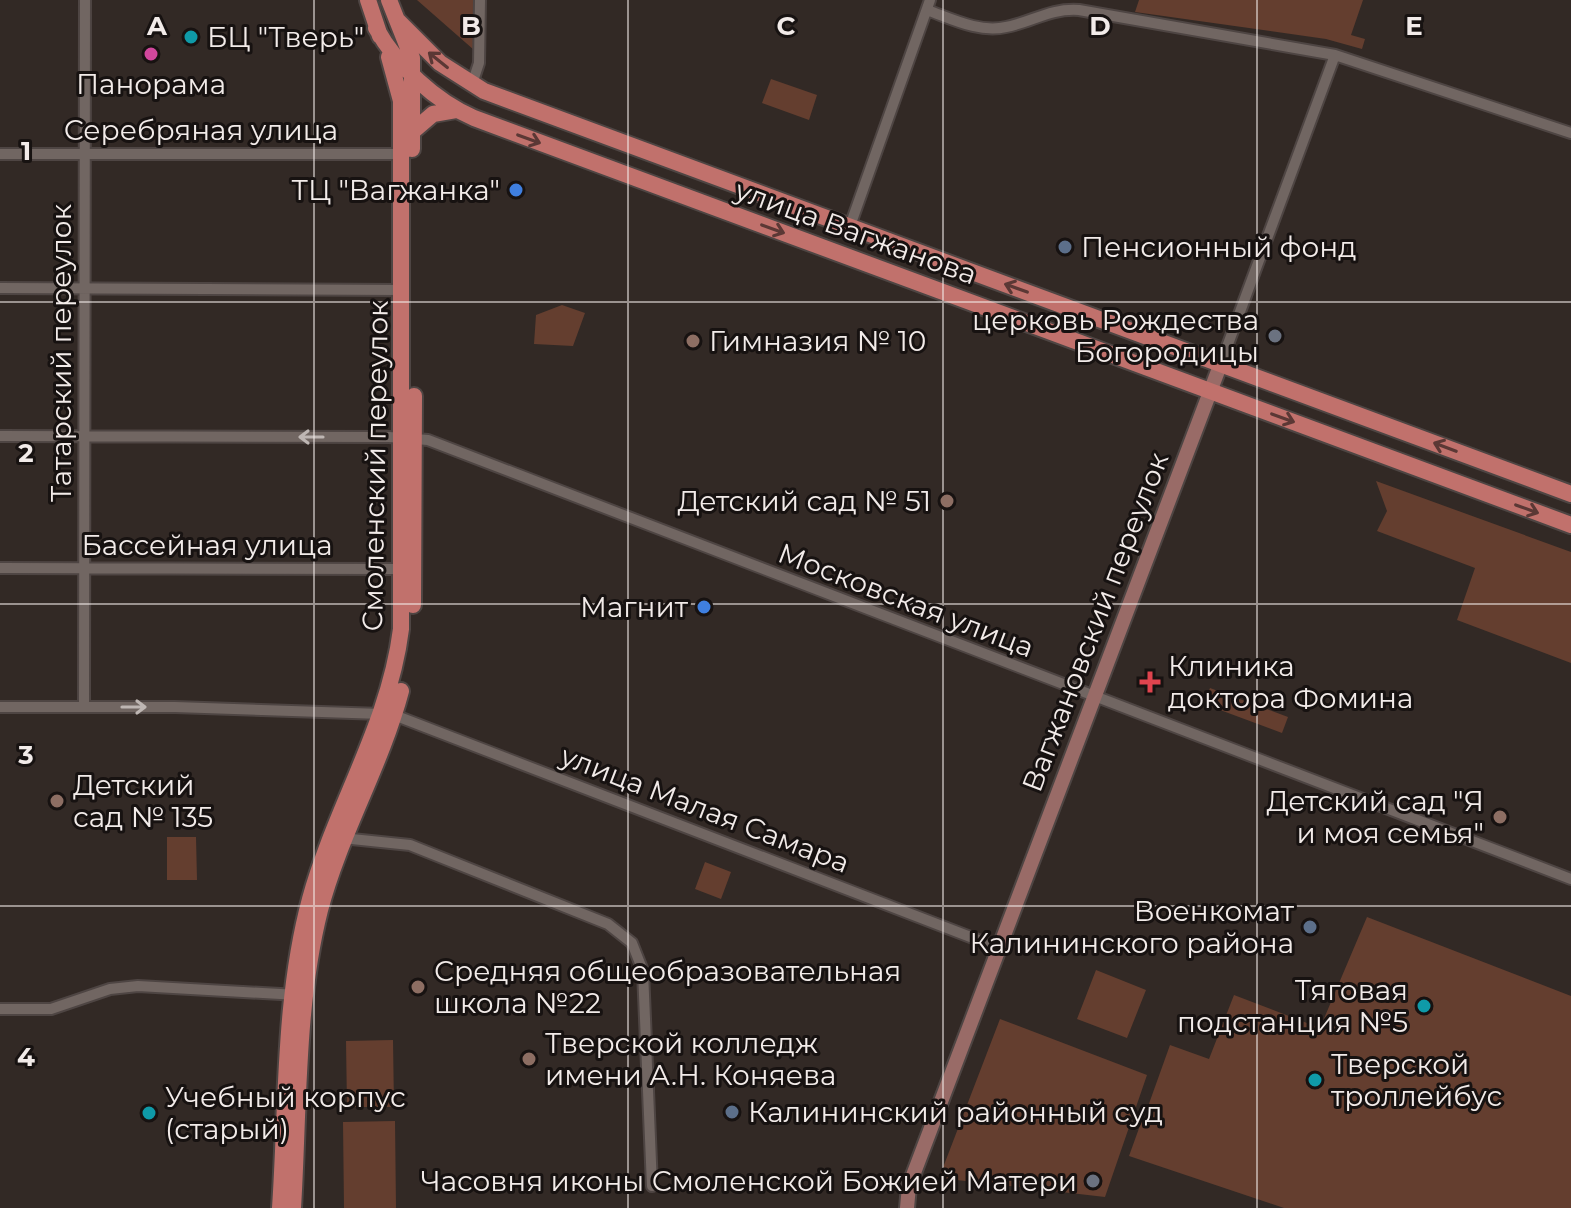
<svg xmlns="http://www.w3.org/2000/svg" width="1571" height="1208" font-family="Montserrat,sans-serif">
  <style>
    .green { fill: #643e2f }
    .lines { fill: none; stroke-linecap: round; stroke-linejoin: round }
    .street-casing { stroke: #4e4543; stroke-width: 14 }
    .secondary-casing { stroke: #4e4543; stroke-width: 18 }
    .primary-casing { stroke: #4e4543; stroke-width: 20 }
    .street { stroke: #716662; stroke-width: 10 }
    .secondary { stroke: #996b67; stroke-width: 14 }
    .primary { stroke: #c1716c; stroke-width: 16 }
    .oneway { stroke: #5b3835 }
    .oneway2 { stroke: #beb6b3 }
    .grid { fill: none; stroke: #f2ebe9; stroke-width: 2; stroke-opacity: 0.55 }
    .culture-dot { fill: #0f9aa8; stroke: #171211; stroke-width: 3 }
    .hotel-dot { fill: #d1479c; stroke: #171211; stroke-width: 3 }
    .shop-dot { fill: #3f7fe0; stroke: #171211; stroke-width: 3 }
    .service-dot { fill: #5c6f8a; stroke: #171211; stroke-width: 3 }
    .worship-dot { fill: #6b7280; stroke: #171211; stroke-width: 3 }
    .education-dot { fill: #8d6e63; stroke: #171211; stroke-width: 3 }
    .health-dot { fill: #e0444e; stroke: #171211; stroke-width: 3 }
    .labels { text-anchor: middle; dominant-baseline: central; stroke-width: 6; stroke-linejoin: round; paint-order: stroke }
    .poi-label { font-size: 28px; fill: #f2ebe9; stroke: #171211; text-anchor: start }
    .street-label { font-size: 28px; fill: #f2ebe9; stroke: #171211 }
    .grid-label { font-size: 26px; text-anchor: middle; font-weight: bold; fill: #f2ebe9; stroke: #171211; stroke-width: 6; stroke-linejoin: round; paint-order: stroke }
  </style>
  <rect width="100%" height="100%" fill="#322925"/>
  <path class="green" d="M417 0H474V50Z
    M1139 0H1363L1351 35 1365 39 1362 49 1326 39 1135 12Z
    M771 79 817 95 809 120 762 103Z
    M562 305 585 313 573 346 534 344 536 315Z
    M1376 481 1571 552V663L1457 620 1475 568 1377 531 1387 511Z
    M1210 688 1288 717 1282 733 1204 704Z
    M167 837H196L197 880H167Z
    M705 862 731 872 721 899 695 889Z
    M1367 917 1571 996V1208H1284L1129 1156 1142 1120 1149 1122 1152 1114 1146 1112 1170 1045 1209 1059 1234 995 1320 1028Z
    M1096 970 1146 990 1127 1038 1077 1019Z
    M1000 1019 1147 1075 1105 1197 939 1178Z
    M393 1040 394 1107H347L346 1041Z
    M395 1121 396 1208H344L343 1122Z"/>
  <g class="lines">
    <defs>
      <path id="street" d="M927 10C952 19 979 33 1006 27 1032 22 1050 8 1079 10L1335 55 1571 133
        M472 84 479 63 480 0
        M0 154H401
        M850 226 930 0
        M0 288 403 290
        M1221 363 1335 55
        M0 436 389 437 428 440 1571 879
        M0 568 406 569
        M0 707H175L382 714
        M84 707 85 0
        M394 715 999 948
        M342 838 410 845 608 924 632 943 643 971 652 1186
        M0 1009H51L110 989 138 986 298 995"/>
      <path id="secondary" d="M907 1208 909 1186 1221 363"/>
      <path id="primary" d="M368 0 380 36
        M389 0 412 58V149
        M398 21 440 63 484 91 1571 494
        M376 28C397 66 435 101 474 118L1571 525
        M412 132 433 114 456 110
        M413 605 414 396
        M280 1208C287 1106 283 999 310 899 335 807 389 725 401 629V101L389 57
        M293 1208C299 1110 296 1005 320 910 340 834 381 766 401 691"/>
    </defs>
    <use href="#street" class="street-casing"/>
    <use href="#secondary" class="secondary-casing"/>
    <use href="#primary" class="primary-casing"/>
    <use href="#street" class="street"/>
    <use href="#secondary" class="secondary"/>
    <use href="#primary" class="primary"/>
  </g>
  <defs><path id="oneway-shaft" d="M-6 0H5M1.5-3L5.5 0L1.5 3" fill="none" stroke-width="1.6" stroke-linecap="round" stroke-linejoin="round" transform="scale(2)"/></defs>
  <g class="oneway">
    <use href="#oneway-shaft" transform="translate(438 60) rotate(-141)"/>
    <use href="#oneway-shaft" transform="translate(529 139) rotate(20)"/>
    <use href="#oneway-shaft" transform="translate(773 229) rotate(20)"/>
    <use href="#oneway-shaft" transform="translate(1016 288) rotate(-160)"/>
    <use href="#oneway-shaft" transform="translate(1283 418) rotate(20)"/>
    <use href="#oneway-shaft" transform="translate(1445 447) rotate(-159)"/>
    <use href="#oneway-shaft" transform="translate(1527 509) rotate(20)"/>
  </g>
  <g class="oneway2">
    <use href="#oneway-shaft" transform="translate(311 437) rotate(-180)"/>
    <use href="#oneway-shaft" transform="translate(134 707)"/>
  </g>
  <path class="grid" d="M314 0V1208M628 0V1208M943 0V1208M1257 0V1208M0 302H1571M0 604H1571M0 906H1571"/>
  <g class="culture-dot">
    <circle cx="191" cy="37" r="8"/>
    <circle cx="1424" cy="1006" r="8"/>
    <circle cx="1315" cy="1080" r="8"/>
    <circle cx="149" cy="1113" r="8"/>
  </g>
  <circle class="hotel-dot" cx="151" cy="54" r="8"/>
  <g class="shop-dot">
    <circle cx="516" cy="190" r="8"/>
    <circle cx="704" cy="607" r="8"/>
  </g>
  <g class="service-dot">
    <circle cx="1065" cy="247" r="8"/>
    <circle cx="1310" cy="927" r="8"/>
    <circle cx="732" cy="1112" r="8"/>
  </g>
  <g class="worship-dot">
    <circle cx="1275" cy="336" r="8"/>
    <circle cx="1093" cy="1181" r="8"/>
  </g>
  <g class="education-dot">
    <circle cx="693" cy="341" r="8"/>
    <circle cx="947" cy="501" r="8"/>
    <circle cx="57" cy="801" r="8"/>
    <circle cx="1500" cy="817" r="8"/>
    <circle cx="418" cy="987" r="8"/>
    <circle cx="529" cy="1059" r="8"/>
  </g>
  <path class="health-dot" d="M1146 670h8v8h8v8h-8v8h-8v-8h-8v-8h8z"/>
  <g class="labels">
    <g class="poi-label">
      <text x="207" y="37">БЦ "Тверь"</text>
      <text x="151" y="84" text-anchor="middle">Панорама</text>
      <text x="500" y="190" text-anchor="end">ТЦ "Вагжанка"</text>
      <text x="1081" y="247">Пенсионный фонд</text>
      <text x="1259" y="320" text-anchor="end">церковь Рождества<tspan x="1259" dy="32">Богородицы</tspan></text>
      <text x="709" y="341">Гимназия № 10</text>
      <text x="931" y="501" text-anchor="end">Детский сад № 51</text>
      <text x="688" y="607" text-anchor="end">Магнит</text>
      <text x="1168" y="666">Клиника<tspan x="1168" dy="32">доктора Фомина</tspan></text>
      <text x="73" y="785">Детский<tspan x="73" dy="32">сад № 135</tspan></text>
      <text x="1484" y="801" text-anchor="end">Детский сад "Я<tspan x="1484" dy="32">и моя семья"</tspan></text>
      <text x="1294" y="911" text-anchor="end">Военкомат<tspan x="1294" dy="32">Калининского района</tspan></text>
      <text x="434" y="971">Средняя общеобразовательная<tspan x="434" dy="32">школа №22</tspan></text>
      <text x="1408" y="990" text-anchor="end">Тяговая<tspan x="1408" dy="32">подстанция №5</tspan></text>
      <text x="545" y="1043">Тверской колледж<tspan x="545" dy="32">имени А.Н. Коняева</tspan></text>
      <text x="1331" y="1064">Тверской<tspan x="1331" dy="32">троллейбус</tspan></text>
      <text x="165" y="1097">Учебный корпус<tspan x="165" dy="32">(старый)</tspan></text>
      <text x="748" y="1112">Калининский районный суд</text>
      <text x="1077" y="1181" text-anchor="end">Часовня иконы Смоленской Божией Матери</text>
    </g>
    <g class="street-label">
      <text x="201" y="130">Серебряная улица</text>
      <text transform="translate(856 232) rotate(20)">улица Вагжанова</text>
      <text transform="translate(61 353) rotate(-90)">Татарский переулок</text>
      <text transform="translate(375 466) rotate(-89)">Смоленский переулок</text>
      <text x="207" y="545">Бассейная улица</text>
      <text transform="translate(906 600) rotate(21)">Московская улица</text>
      <text transform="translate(1095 622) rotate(-69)">Вагжановский переулок</text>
      <text transform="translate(705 809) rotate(21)">улица Малая Самара</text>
    </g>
  </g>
  <g class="grid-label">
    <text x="157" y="35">A</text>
    <text x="471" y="35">B</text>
    <text x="786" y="35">C</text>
    <text x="1100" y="35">D</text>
    <text x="1414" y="35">E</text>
    <text x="26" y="160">1</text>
    <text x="26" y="462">2</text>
    <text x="26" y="764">3</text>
    <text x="26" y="1066">4</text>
  </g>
</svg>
